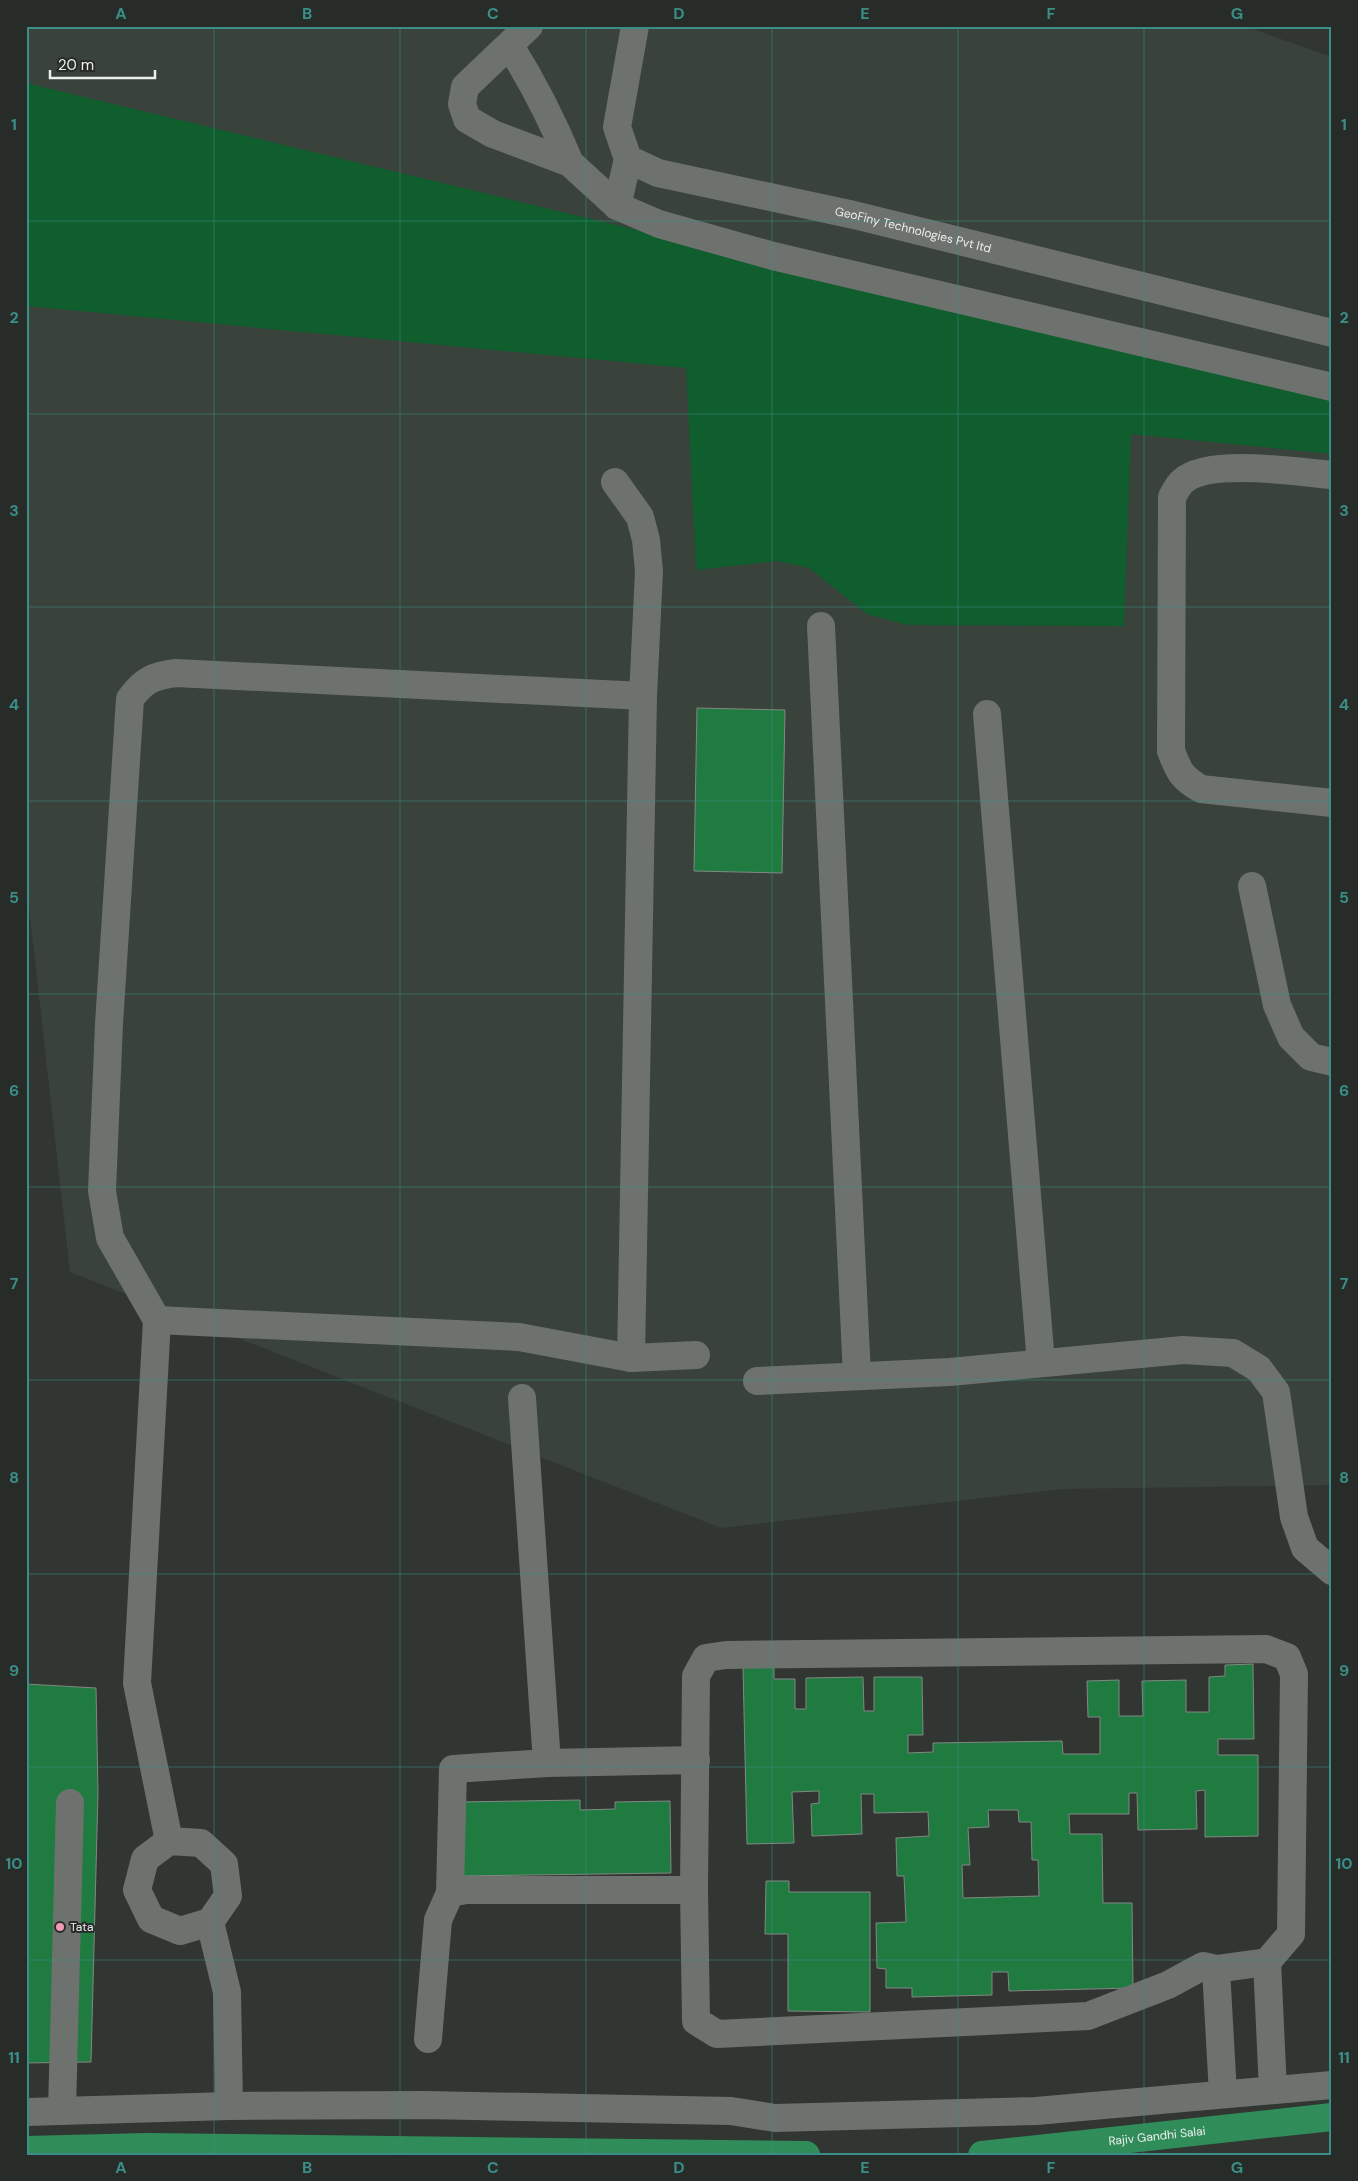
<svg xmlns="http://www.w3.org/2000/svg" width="1358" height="2181" font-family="'DM Sans',sans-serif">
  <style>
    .built { fill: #39423b }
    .green { fill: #105d2e }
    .building { fill: #1f7b40; stroke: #838884; fill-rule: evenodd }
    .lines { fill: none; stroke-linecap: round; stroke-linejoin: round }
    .minor { stroke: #6d726e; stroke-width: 28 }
    .major { stroke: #308d5a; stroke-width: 28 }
    .grid { fill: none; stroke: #3b8e87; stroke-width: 1; stroke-opacity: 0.55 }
    .poi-dot { fill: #f19ab3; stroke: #272c28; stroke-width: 2 }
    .labels { text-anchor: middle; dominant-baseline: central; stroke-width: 4; stroke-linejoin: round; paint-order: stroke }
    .street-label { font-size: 12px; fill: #ebeeec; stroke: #272c28 }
    .poi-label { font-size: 12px; fill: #ebeeec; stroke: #272c28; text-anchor: start }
    .neatline { fill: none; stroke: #3b8e87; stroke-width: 2 }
    .grid-label { font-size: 16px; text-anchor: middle; font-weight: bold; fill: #3b8e87 }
  </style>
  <rect width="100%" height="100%" fill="#313632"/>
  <path class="built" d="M26 26H1244L1332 57V1485L1062 1489 721 1528 70 1272 26 881Z"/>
  <path class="green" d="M26 83 1332 397V454L1131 434 1124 626 907 625 867 614 809 568 777 561 696 570 686 368 26 306Z"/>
  <path class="building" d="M697 708 785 710 782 873 694 871Z
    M1253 1664 1254 1739H1218V1755H1258V1836L1205 1837V1790L1196 1791 1197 1829 1138 1830 1137 1793H1129V1814H1069L1070 1834H1102L1103 1903H1132L1133 1988 1009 1991 1008 1972H992V1995L912 1997V1988H886V1969L877 1968 876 1923 906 1922 904 1876H897L896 1838 929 1836 928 1812 874 1813V1794H861L862 1834 812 1836 811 1804 819 1803V1791L792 1792 794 1843 747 1844 743 1667H774V1679H795V1709H806V1678L863 1677 864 1711H874V1677H922L923 1735H908V1753L933 1752V1743L1062 1741 1063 1754H1100V1717H1088L1087 1681 1119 1680V1716H1143L1142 1681 1186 1680V1712H1209V1677L1225 1676V1665ZM988 1810H1018L1019 1822H1031L1032 1860H1038L1039 1896 963 1898 962 1865H970L968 1828 989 1827Z
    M26 1684 96 1688 98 1792 91 2062 26 2063Z
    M580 1800V1810L615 1809V1802L670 1801 671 1873 461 1876 460 1802Z
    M766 1881H789V1892H870V2012L788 2011V1934H765Z"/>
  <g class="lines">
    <g class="minor">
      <path d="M529 26 465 87 462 104 467 119 493 134 570 163 617 206 659 224 773 256 1332 387"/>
      <path id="s1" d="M635 26 617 127 628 159 658 173 854 215 1332 333"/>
      <path d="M510 46C534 84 553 122 570 163"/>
      <path d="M617 206 628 159"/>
      <path d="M1332 475C1298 472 1208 458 1183 481 1178 485 1175 492 1172 497L1171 751C1179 772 1182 778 1201 789L1332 803"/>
      <path d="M615 482 640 517 646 540 649 571 643 696 631 1358"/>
      <path d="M821 626 857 1376"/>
      <path d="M987 714 1041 1363"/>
      <path d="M1252 886 1277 1005 1291 1037 1311 1057 1332 1062"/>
      <path d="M157 1320 519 1337 631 1358 696 1355"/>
      <path d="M757 1381 950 1372 1183 1350 1233 1353 1259 1369 1276 1392 1294 1517 1305 1548 1332 1571"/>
      <path d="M1266 1649 1287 1657 1294 1674 1291 1934 1267 1962 1216 1969 1203 1966 1168 1985 1088 2016 717 2034 696 2021 694 1890 696 1676 706 1658 726 1655Z"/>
      <path d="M547 1763 696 1760"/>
      <path d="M169 1841 137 1683 157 1320 110 1238 102 1191 109 1024 130 699C144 680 153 676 176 673L643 696"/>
      <path d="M450 1893 453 1769 547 1763 522 1398"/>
      <path d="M210 1922 180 1931 151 1919 137 1890 145 1859 169 1841 201 1843 224 1864 228 1896 210 1922 227 1992 229 2106"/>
      <path d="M1267 1962 1273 2090"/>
      <path d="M1216 1969 1223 2094"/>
      <path d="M428 2039 438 1920 450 1893 466 1890H694"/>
      <path d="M62 2111 70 1803"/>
      <path d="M26 2112 229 2106 425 2105 731 2111 775 2118 1036 2111 1332 2085"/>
    </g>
    <g class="major">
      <path d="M26 2150 147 2147 806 2155"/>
      <path id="s2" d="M982 2155 1332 2117"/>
    </g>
  </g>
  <path class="grid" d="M214 26V2155M400 26V2155M586 26V2155M772 26V2155M958 26V2155M1144 26V2155M26 221H1332M26 414H1332M26 607H1332M26 801H1332M26 994H1332M26 1187H1332M26 1380H1332M26 1574H1332M26 1767H1332M26 1960H1332"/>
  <circle class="poi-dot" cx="60" cy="1927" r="5"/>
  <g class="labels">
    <g class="street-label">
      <text stroke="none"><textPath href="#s1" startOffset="431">GeoFiny Technologies Pvt ltd</textPath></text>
      <text stroke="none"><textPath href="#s2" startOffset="176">Rajiv Gandhi Salai</textPath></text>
    </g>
    <g class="poi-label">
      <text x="70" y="1927">Tata</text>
    </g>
  </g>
  <rect width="1358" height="2181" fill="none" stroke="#272c28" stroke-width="55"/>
  <path d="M50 70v8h105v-8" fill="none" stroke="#ebeeec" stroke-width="2.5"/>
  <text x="58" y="70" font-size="15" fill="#ebeeec" stroke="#272c28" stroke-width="4" paint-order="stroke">20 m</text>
  <rect x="28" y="28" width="1302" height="2126" class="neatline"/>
  <g class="grid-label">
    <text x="121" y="19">A</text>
    <text x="307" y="19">B</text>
    <text x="493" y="19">C</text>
    <text x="679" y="19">D</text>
    <text x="865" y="19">E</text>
    <text x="1051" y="19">F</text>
    <text x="1237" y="19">G</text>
    <text x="14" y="130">1</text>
    <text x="1344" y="130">1</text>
    <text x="14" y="323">2</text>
    <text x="1344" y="323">2</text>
    <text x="14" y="516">3</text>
    <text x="1344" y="516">3</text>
    <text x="14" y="710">4</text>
    <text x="1344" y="710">4</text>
    <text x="14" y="903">5</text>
    <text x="1344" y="903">5</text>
    <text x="14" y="1096">6</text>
    <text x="1344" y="1096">6</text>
    <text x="14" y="1289">7</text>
    <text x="1344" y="1289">7</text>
    <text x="14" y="1483">8</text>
    <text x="1344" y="1483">8</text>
    <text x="14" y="1676">9</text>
    <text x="1344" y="1676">9</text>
    <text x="14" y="1869">10</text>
    <text x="1344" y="1869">10</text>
    <text x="14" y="2063">11</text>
    <text x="1344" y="2063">11</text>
    <text x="121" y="2173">A</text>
    <text x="307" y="2173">B</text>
    <text x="493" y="2173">C</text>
    <text x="679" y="2173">D</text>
    <text x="865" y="2173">E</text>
    <text x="1051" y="2173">F</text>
    <text x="1237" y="2173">G</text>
  </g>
</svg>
